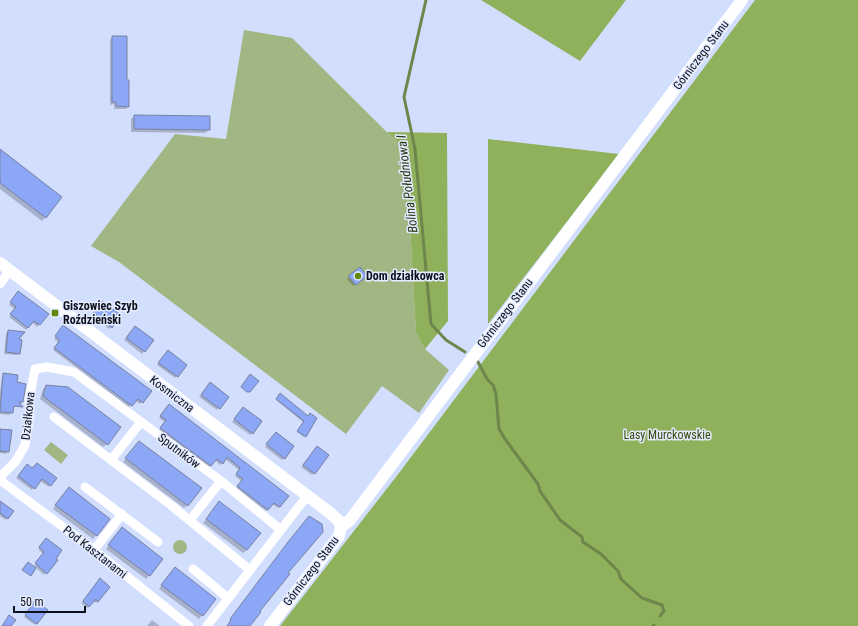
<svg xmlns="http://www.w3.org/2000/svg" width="858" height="626" font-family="'Roboto Condensed',sans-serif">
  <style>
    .green { fill: #a1b783 }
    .forest { fill: #8fb15b }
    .shadow { fill: #0003 }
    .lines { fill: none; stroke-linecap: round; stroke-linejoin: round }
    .stream { stroke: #6d864c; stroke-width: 3 }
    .building { fill: #8da7f7; stroke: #77819f }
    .street { stroke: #fff; stroke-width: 9 }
    .secondary { stroke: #fff; stroke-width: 12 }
    .poi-dot { fill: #62870d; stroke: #e4ebff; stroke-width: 1.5 }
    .labels { text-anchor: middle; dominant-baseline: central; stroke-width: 3; stroke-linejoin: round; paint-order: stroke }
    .street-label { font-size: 12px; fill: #0c101a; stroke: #e4ebff }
    .poi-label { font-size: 12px; font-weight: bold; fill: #0c101a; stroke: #e4ebff; text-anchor: start }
    .park-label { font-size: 12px; fill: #364b0b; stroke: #e4ebff }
    .water-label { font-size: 13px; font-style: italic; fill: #273510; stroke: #e4ebff }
  </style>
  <rect width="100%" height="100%" fill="#d2defe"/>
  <path class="green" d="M244 30 292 38 406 151 416 333 425 349 449 370 419 413 382 386 346 434 119 262 91 246 175 134 226 139Z
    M51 442 68 455 61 464 44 450Z
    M173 547a7 7 0 1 1 14 0a7 7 0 1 1-14 0Z"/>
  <path class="forest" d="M481 0H626L580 61Z
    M755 0H858V626H280L399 473Z
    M387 132 447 133 448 321 425 349 416 333 406 151Z
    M488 139 619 154 488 324Z"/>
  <path class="shadow" d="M113 37 126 81 128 106 126 109H114V104L110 105V40Z
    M134 116 209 117V130L205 133 131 132V119Z
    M0 151 61 197 42 221 0 189Z
    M349 277 363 278 353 286 347 279Z
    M17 294 47 314 37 327 32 322 26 330 9 317 15 309 9 305Z
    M100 304 111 327 109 329 92 316Z
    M62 328 142 402 140 404 135 400 129 407 53 350 59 343 54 339Z
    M133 329 153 340 142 354 124 340Z
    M8 332 17 340 19 353 17 355 4 354 6 333Z
    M166 354 186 365 175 378 157 365Z
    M4 375 16 383 22 402 20 404 22 407H13L10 415 0 414V392L2 376Z
    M46 386 107 444 103 447 40 399 43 389Z
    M208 386 228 397 217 410 199 397Z
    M280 395 308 417 304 437 297 432 304 423 276 400Z
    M167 407 288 496 280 507 278 508 272 504 266 511 236 488 241 481 235 476 239 470 225 459 220 465 215 460 209 467 159 430 165 422 159 418Z
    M241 410 252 433 250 435 232 422Z
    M0 430 8 451 6 454 0 453Z
    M274 435 285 458 282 460 265 447Z
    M139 442 187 505 184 508 123 462Z
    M315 449 314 473 312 475 301 467Z
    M27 465 50 485 49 487 40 481 32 490 16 478Z
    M66 492 109 519 93 539 53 509Z
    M0 502 7 518 6 520 0 516Z
    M216 506 247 550 243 553 203 523Z
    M118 532 162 559 146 579 106 549Z
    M45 541 56 560 44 575 34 566 43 554 38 549Z
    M171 572 215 599 199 619 159 589Z
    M98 581V601L96 603 93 601 87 608 81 603Z
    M33 604 37 623 35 625 24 617Z
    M152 620 160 626H147Z"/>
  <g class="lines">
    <path class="stream" d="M426 0 404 97 415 149 431 324 446 340 465 352
      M478 362 487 379 493 385 496 394 499 429 505 439 538 484 540 491 560 520 582 537 583 542 601 554 618 571 621 579 642 598 662 605 664 611 660 616
      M653 626 654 625"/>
  </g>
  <path class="building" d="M112 36H127V80H129V107L116 106V102H112Z
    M134 115 210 116V130L134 129Z
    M0 149 62 197 46 218 0 183Z
    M360 267 367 276 356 285 348 276Z
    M18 291 49 314 40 325 34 321 28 328 10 314 16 307 10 302Z
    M102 301 121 315 112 328 93 313Z
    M63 325 152 391 143 403 138 399 132 406 54 348 60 340 55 336Z
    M135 326 154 340 145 352 126 338Z
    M8 330 25 332 19 339 22 340 20 354 6 352Z
    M168 350 187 365 178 377 158 363Z
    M3 373 18 375 17 382 26 384 23 402H19L23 407 14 406 13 413 0 412Z
    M250 374 259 381 250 392H247L241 387Z
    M210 382 229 397 220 409 201 395Z
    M46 385 68 387 121 427 108 445 43 396Z
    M280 393 308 416 310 413 317 418 306 437 297 431 304 421 276 399Z
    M169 404 289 496 280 507 274 503 268 510 237 486 243 479 236 474 240 468 227 457 223 464 217 459 211 466 160 428 166 420 160 416Z
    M243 407 262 421 253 434 234 419Z
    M0 429 12 430 9 452 0 451Z
    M276 432 294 446 285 459 266 444Z
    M139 441 202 488 188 506 125 458Z
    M317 446 329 455 315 474 303 465Z
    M37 463 57 478 51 486 42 479 35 489 18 476 27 464 32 468Z
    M69 487 110 519 97 536 55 505Z
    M0 501 14 511 8 519 0 513Z
    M219 501 261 533 247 550 206 519Z
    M309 516 322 524 323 532 294 566 288 573 290 574 260 611 261 612 250 626H227L231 620 230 619 288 542Z
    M122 527 163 559 150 576 108 545Z
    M46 538 62 550 56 559 58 560 47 574 35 563 44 552 39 547Z
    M28 562 36 568 31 576 22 570Z
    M175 567 216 599 203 616 161 585Z
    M100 578 110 587 98 602 96 599 89 607 83 601Z
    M35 600 48 610 37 624 25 615Z
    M9 615 16 620 11 626H2Z"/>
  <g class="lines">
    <path class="street" d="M0 284 10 270
      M54 417 172 506 250 570
      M111 460 141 422
      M0 477 16 461 25 445 30 415 29 400 35 369 47 367 74 372 221 481 281 530
      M0 480 94 550 189 626
      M85 487 158 542
      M190 520 221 481
      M94 550 122 514
      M193 569 228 598
      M207 626 307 496"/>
    <path class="secondary" d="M0 263 329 512 338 520 341 527
      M270 626 339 536 341 527 350 520 742 0"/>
  </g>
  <g class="poi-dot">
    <circle cx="358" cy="276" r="4"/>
    <rect x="51" y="309" width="8" height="8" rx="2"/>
  </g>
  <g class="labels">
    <g class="street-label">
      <text transform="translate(701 55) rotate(-53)">Górniczego Stanu</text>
      <text transform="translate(505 313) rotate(-53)">Górniczego Stanu</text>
      <text transform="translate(172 394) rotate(37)">Kosmiczna</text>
      <text transform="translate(28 416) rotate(-84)">Działkowa</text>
      <text transform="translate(179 451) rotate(37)">Sputników</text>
      <text transform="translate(95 552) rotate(38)">Pod Kasztanami</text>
      <text transform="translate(311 571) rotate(-53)">Górniczego Stanu</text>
    </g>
    <g class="poi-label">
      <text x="366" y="276">Dom działkowca</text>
      <text x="63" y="306">Giszowiec Szyb<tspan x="63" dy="14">Roździeński</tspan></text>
    </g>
    <g class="park-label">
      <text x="667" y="435">Lasy Murckowskie</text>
    </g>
    <g class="water-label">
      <text transform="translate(407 184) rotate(-97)">Bolina Południowa I</text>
    </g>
  </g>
  <path d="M14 606v6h71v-6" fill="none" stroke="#0c101a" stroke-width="2"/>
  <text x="20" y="606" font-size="12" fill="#0c101a" stroke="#e4ebff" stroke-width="3" paint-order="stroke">50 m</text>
</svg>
